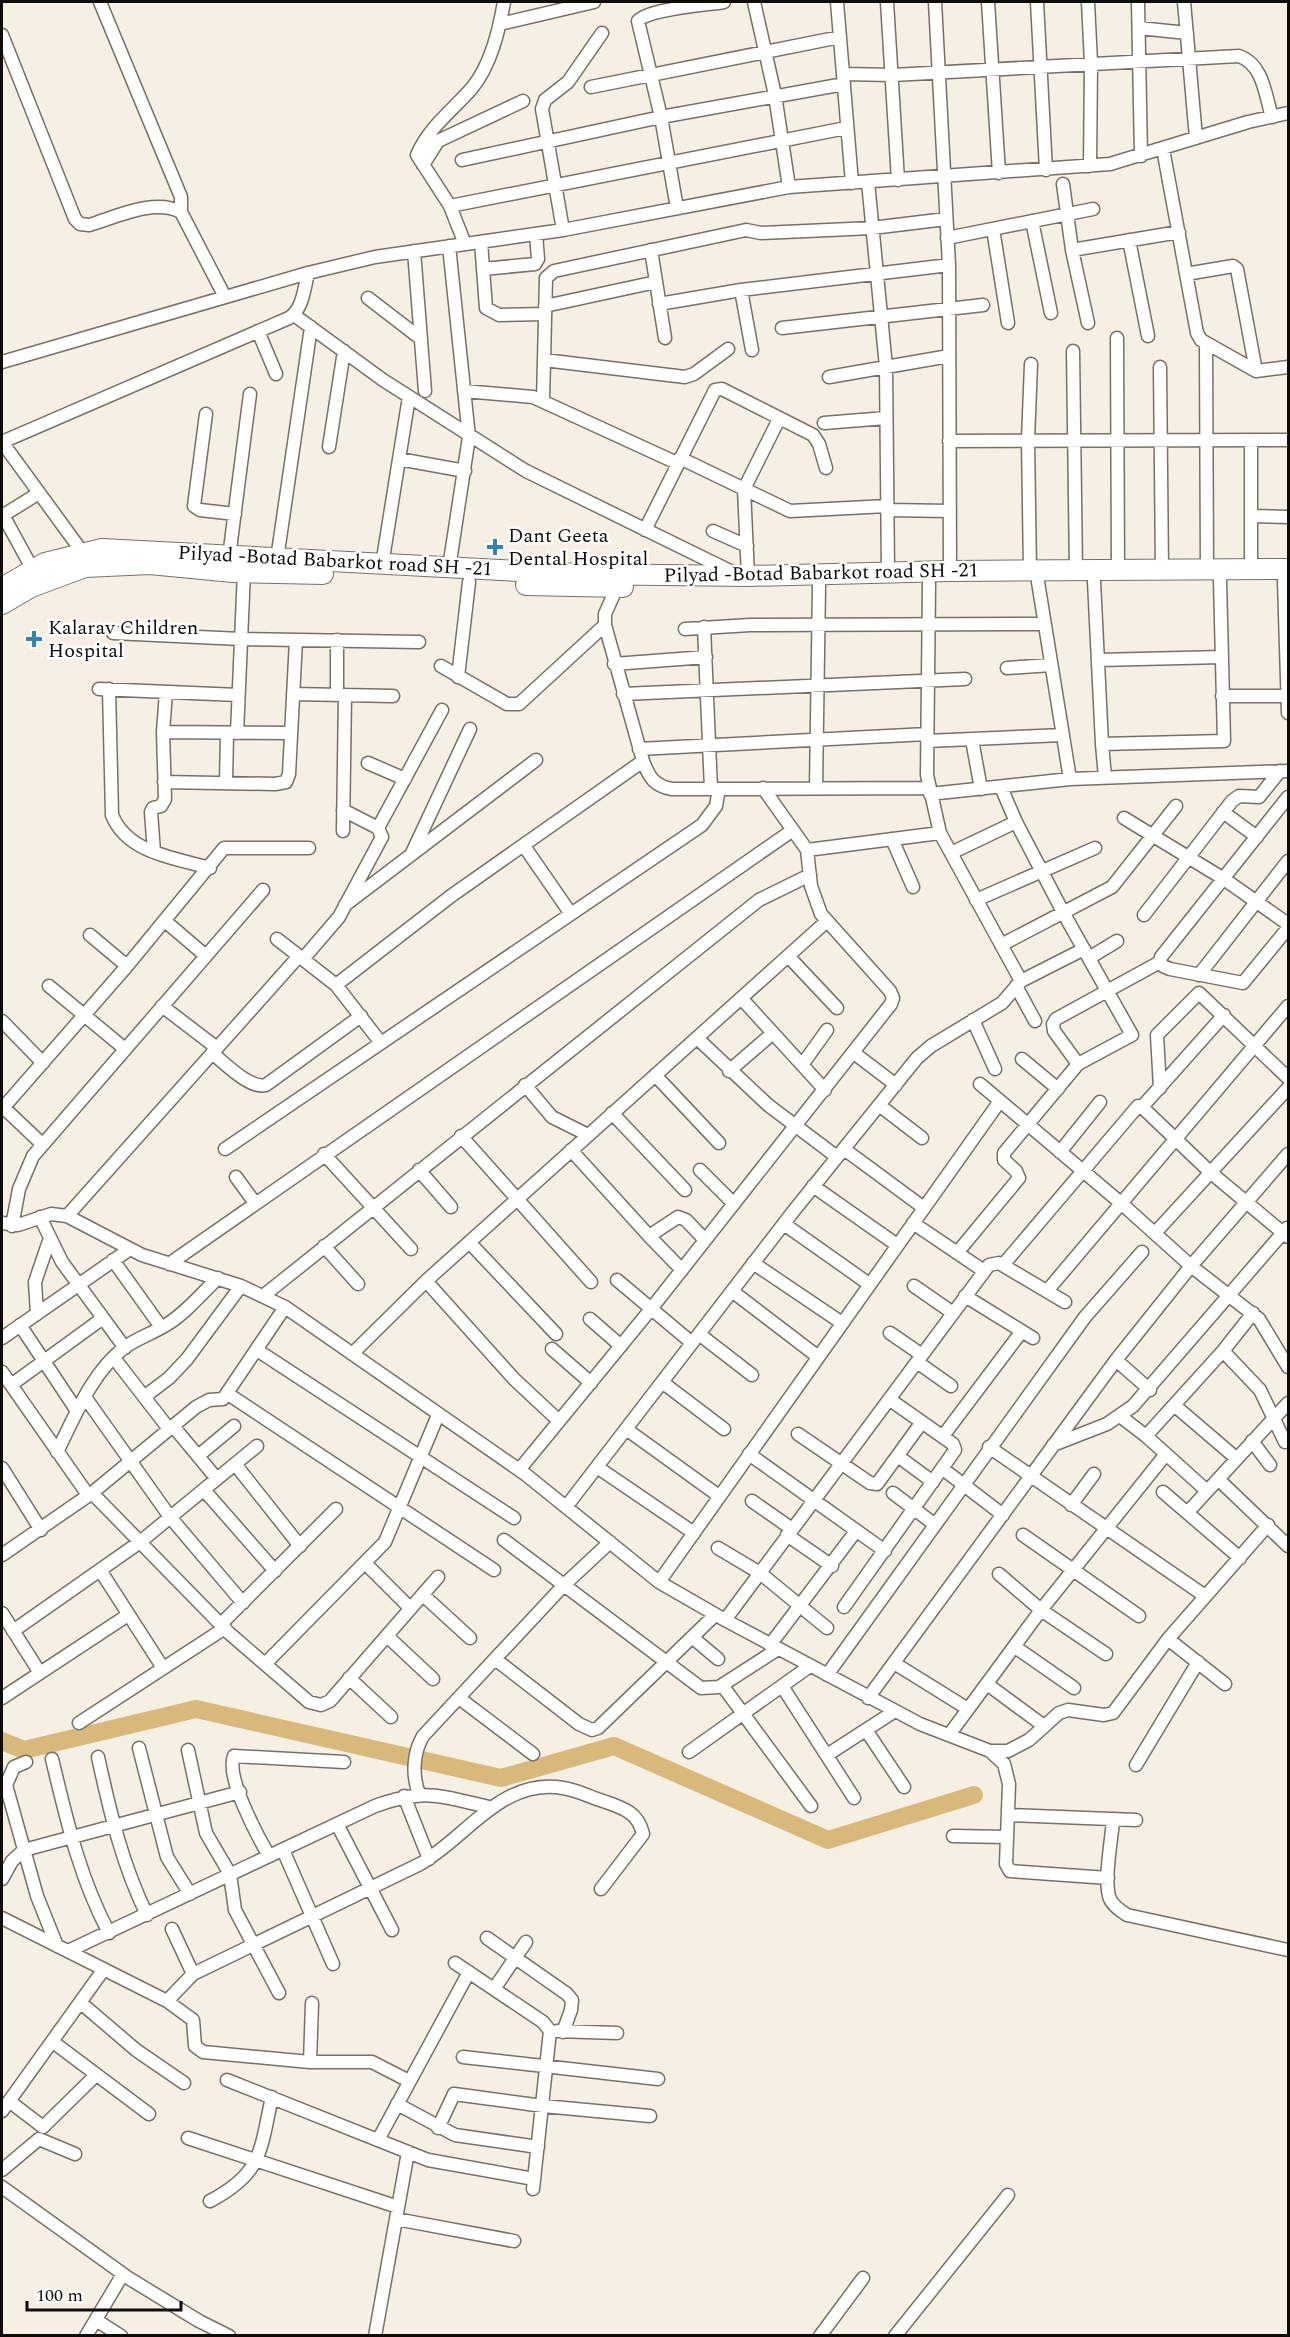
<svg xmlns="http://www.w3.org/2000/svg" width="1290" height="2337" font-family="Spectral,serif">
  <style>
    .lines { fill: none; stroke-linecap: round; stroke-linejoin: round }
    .river { stroke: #d9b87b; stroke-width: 18 }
    .minor-casing { stroke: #767167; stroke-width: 15 }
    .primary-casing { stroke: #767167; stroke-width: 22 }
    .minor { stroke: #fff; stroke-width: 12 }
    .primary { stroke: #fff; stroke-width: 20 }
    .poi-dot { fill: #3285b5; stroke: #fff; stroke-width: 2 }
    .labels { text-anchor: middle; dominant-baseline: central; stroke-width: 5; stroke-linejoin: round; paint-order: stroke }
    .poi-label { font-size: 20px; fill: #0f0d0a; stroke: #fff; text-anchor: start }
    .street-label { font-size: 20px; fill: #0f0d0a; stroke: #fff }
  </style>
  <rect width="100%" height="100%" fill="#f6f0e4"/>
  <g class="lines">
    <path class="river" d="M2 1741 24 1750 196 1709 501 1778 614 1746 828 1840 974 1795"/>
    <defs>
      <path id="minor" d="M100 2 181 197V212
        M754 2 775 95 789 187
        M837 2 852 183
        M887 2 898 180
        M935 2 949 265 950 571
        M988 2 999 173
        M1037 2 1046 170
        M1088 2 1091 63 1090 166
        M1138 2 1141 156
        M1184 2 1196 138
        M500 24 594 2
        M1139 28 1187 33
        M2 35 75 219 80 224 89 225C116 217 154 198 181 212L225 297
        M843 74 893 75 1239 56C1263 64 1265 94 1272 117
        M591 87 840 37
        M1163 149 1197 333 1201 340 1256 371 1288 367
        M462 160 661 117 844 84
        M423 165 438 141 523 101
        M868 182 886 367 888 573
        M1063 184 1072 250 1088 323
        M450 206 846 128
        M677 208 661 117 638 21C648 9 706 5 724 2
        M1032 221 1051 313
        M993 229 1008 323
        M563 230 542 109 545 100 568 82 602 33
        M947 238 1093 209
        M1129 240 1148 336
        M481 242 486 308 499 315 545 314
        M465 244 450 206 417 155C429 127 453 110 472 88 491 65 499 30 504 2
        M449 246 469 437 449 568
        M651 250 665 338
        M1072 250 1179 232
        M414 251 425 391
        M483 269 535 264 538 259 536 234
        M1186 274 1233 266 1237 269 1256 371
        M741 290 752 350
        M368 298 420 338
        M659 304 741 290 949 265
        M545 306 656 282
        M294 315 383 380 526 471 734 573
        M782 328 983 305
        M258 331 276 374
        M1117 338 1118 571
        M1206 345 1207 571
        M1073 351 1076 571
        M544 360 685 377 694 374 728 349
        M2 362 308 273 375 257 563 230 789 187 1110 164 1248 122 1288 113
        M1160 367 1162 571
        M829 377 949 356
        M464 391 533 397 677 463
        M543 401 546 278 554 271 746 230 761 233 872 228 946 219
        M206 414 194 506 200 510 235 514
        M824 423 886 418
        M949 441 1288 440
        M1251 441V570
        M2 442 289 318C303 309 304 289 308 273
        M2 442 83 553
        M329 447 344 351
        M680 458 790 511 887 506
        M399 459 465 471
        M887 510 950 511
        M3 515 33 570
        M2 516 39 493
        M1251 516 1288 517
        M645 530 715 390 722 389 813 435 819 444 826 468
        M713 531 747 546
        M229 557 250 394
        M277 559 311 327
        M382 565 409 397
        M1030 571 1028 440 1031 364
        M748 576 744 489 779 419
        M1094 581 1102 744
        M1284 581 1288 713
        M1038 582 1070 779
        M929 583 927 775 940 833 1021 981
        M617 587 605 614V625L643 761C649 777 654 786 672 789L929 788
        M704 627 711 789
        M685 629 750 625 1045 624
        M113 633 241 639 419 642
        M1098 660 1222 657
        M614 664 706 657
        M441 666 507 704H519L605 625
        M1007 668 1051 665
        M458 677 469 582
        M99 689 238 695
        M109 689 112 815C127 853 175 858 210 868
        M293 694 393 696
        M623 694 965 679
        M337 695V640
        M1222 696H1288
        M163 732 291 733
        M237 733 244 572
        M972 740 981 789
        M927 741 1063 735
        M639 749 927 734
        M368 763 405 779
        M1105 777 1102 744 1224 741 1220 580
        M164 782 275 784 286 782 289 774 296 640
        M226 783 227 733
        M816 788 819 585
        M930 794 1070 779 1288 771
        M1288 797 1161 957 1160 962 1163 966 1170 969 1243 983 1288 928
        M1223 812 1257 837
        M1124 818 1224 879 1288 924
        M378 828 442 710
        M343 831 345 695
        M892 839 913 887
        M524 846 571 914
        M807 850 940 833
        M154 852 151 812 153 808 161 806 165 799 163 732 166 692
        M412 853 470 729
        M951 853 1016 822
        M976 900 1095 848
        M345 905 536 760
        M1144 915 1232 801 1239 796 1259 797 1280 771
        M165 921 206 956
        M90 935 127 966
        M277 939 336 985 381 1043
        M1001 945 1112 887 1176 806
        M788 956 837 1008
        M1089 958 1117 941
        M303 959 339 917 382 837 378 828 343 810
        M1199 975 1288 861
        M336 985 451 896 643 761
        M49 986 125 1049
        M1016 986 1035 1021
        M741 998 825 1090
        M162 1006 217 1048
        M973 1020 995 1069
        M2 1021 43 1063
        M697 1038 768 1105 837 1157
        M212 1053C225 1063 249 1089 266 1085L361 1016
        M854 1053 896 1085
        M1022 1059 1058 1089
        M1078 1064 1054 1031 1053 1024 1056 1019 1160 962
        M802 1065 827 1030
        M729 1071 773 1033
        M655 1075 719 1143
        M980 1084 1122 1204 1191 1266 1259 1319 1288 1367
        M525 1085 552 1117 588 1135
        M1160 1088 1157 1035 1199 993 1288 1078
        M879 1105 922 1138
        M2 1106 42 1144
        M1142 1107 1224 1015
        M3 1108 127 966 224 848H309
        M612 1113 685 1190
        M461 1136 591 1282
        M225 1149 702 825 716 806 719 789
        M844 1149 924 1208
        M571 1150 649 1236 678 1217 686 1220 705 1240
        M1060 1152 1100 1102
        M324 1154 411 1249
        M419 1170 451 1207
        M700 1170 734 1204
        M236 1177 255 1203
        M813 1186 897 1245
        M67 1216 299 956
        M40 1217 62 1262 125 1348
        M2 1223 18 1225 51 1214 67 1216 142 1255 241 1286 285 1307 525 1474 659 1582 725 1620 920 1724 990 1751H1008L1029 1740 1059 1713 1068 1710 1104 1715 1113 1713 1168 1639 1268 1525
        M913 1223 984 1271
        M784 1224 869 1284
        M12 1226 19 1189 33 1156 263 890
        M1155 1233 1288 1088
        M649 1236 682 1270
        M469 1242 556 1334
        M324 1246 358 1284
        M957 1253 1019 1178 1016 1171 1004 1160V1153L1078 1064 1132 1035 1064 914 1016 822 1001 787
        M113 1260 161 1327
        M753 1263 842 1323
        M169 1264 793 830
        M1003 1265 1138 1106 1142 1107 1210 1172 1288 1237
        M617 1280 692 1343
        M426 1281 514 1379 559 1421
        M914 1286 953 1313
        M732 1291 817 1356
        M1047 1291 1288 1006
        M263 1296 759 900 810 875
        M965 1296 1033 1338
        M37 1314 35 1282 50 1238
        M590 1319 621 1346
        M20 1325 77 1411
        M890 1333 922 1355
        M699 1334 752 1375
        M2 1338 130 1249
        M552 1349 591 1383
        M257 1350 514 1518
        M1223 1351 1260 1390 1285 1442
        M352 1354 426 1281 827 921
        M114 1358 169 1429
        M1116 1360 1150 1390
        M917 1362 951 1386
        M2 1372 88 1495
        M662 1382 724 1429
        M11 1385 103 1318
        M228 1394 494 1570
        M85 1397 170 1517 243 1603
        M144 1397 169 1378 187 1359 241 1286
        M1174 1405 1236 1458
        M1120 1416 1146 1436 1207 1491
        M173 1426 217 1479
        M626 1429 719 1496
        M798 1434 870 1483 877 1484 922 1422
        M943 1436 1022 1331
        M1146 1436 1223 1351 1253 1313
        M1252 1441 1270 1465
        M1053 1445 1107 1424 1133 1406 1287 1228
        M989 1447 1205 1596
        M57 1452C75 1416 92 1372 125 1347 138 1338 153 1333 166 1325 186 1313 202 1293 218 1278
        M749 1454 885 1551
        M198 1456 234 1426
        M899 1457 933 1482
        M235 1464 300 1546
        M597 1467 694 1533
        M2 1468 41 1530
        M943 1469 1003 1515
        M519 1470 651 1309 891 1004 893 998 890 991 821 914 811 886 807 850 763 788
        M1218 1479 1288 1546
        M204 1490 275 1571
        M1163 1492 1240 1558
        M92 1493 229 1633 309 1702 321 1705 330 1701 438 1577
        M893 1493 934 1524
        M752 1501 792 1529
        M1071 1505 1094 1474
        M566 1507 792 1213 917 1058 931 1046 1002 1003 1021 981 1084 949
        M1188 1512 1288 1403
        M787 1535 832 1566
        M1023 1535 1139 1616
        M504 1540 701 1688 719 1687 778 1649
        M718 1548 760 1573 827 1628
        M2 1555 92 1493 196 1407 209 1400 223 1399 285 1307
        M365 1563 410 1608
        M100 1570 163 1668
        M999 1574 1041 1610 1106 1654
        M659 1582 1000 1101
        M423 1595 470 1638
        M844 1607 955 1450 953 1444 889 1399
        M2 1613 40 1673
        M725 1620 989 1265 999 1263 1065 1302
        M221 1624 336 1509
        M13 1631 140 1542 257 1446
        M387 1636 433 1679
        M692 1637 718 1659
        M1168 1639 1225 1684
        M770 1645 856 1531
        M1015 1647 1074 1688
        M495 1659 579 1724 592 1730 598 1728 715 1615
        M894 1663 968 1709
        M265 1664 385 1542 438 1415
        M827 1675 1085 1317 1142 1252
        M349 1678 391 1717
        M987 1684 1044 1726
        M722 1685 811 1806
        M782 1686 854 1798
        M2 1698 128 1615
        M459 1698 533 1754
        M868 1698 1116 1360 1191 1266 1288 1154
        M79 1723 225 1628
        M866 1730 904 1787
        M949 1735 1041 1610 1166 1454
        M139 1748 167 1857 190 1894
        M188 1750 206 1833 230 1874 235 1910 279 1993
        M990 1751 1004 1764 1009 1784 1006 1864 1010 1871 1108 1878
        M689 1752 810 1666
        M827 1755 895 1711
        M98 1757C110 1812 122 1864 147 1915
        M52 1759C67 1821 79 1876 109 1933
        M26 1762 14 1767 6 1785 37 1896 57 1946
        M1136 1765 1198 1662
        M419 1794C412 1775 413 1753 423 1736L564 1585 610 1542
        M404 1796 429 1859
        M1008 1815 1136 1820
        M1113 1819C1112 1839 1103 1882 1110 1899 1113 1906 1121 1911 1127 1915L1288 1950
        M337 1824 392 1930
        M953 1836 1007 1837
        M283 1850 333 1964
        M269 1856C258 1837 225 1776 234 1756L344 1762
        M2 1879 12 1861 24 1850 240 1792
        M2 1918 167 2001 193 2020 195 2046 203 2052 310 2062H372L409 2081
        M172 1929 193 1974
        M487 1938 567 1994 572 2000 571 2010 563 2032
        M68 1951 375 1806C426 1788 439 1796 489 1807
        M455 1963 543 2022 550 2031 533 2189
        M494 1989 526 1942
        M167 2001 193 1974 420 1864C466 1838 502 1777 563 1788 577 1790 590 1797 603 1801 623 1808 638 1812 643 1834L601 1889
        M81 2003 136 2050 184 2083
        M557 2031 617 2033
        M53 2042 149 2114
        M463 2057 658 2079
        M310 2062 312 2003
        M227 2080 428 2160 534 2179
        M9 2101 43 2127 96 2075
        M397 2104 455 2135 538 2147
        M2 2111 104 1969
        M438 2128 454 2094 543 2106 650 2116
        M188 2138 398 2207
        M378 2140 469 1972
        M2 2170 39 2139 75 2154
        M2 2187 130 2279 199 2321 229 2336
        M210 2201C263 2173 260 2151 272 2097
        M396 2219 514 2241
        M96 2320 121 2336
        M86 2336 123 2274
        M375 2336 408 2152
        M820 2336 863 2278
        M895 2336 1008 2195"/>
      <path id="primary" d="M526 585 623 587
        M2 588 45 563 102 549 577 574 748 576 950 571 1288 569
        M2 604 31 587 85 567 150 564 233 572 323 574"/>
    </defs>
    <use href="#minor" class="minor-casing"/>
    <use href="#primary" class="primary-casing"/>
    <use href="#minor" class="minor"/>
    <use href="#primary" class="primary"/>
  </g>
  <g class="poi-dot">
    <path d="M492 538h6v6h6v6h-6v6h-6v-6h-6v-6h6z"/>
    <path d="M31 630h6v6h6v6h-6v6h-6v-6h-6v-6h6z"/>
  </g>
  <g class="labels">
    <g class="poi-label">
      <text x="508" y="536">Dant Geeta<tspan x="508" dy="23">Dental Hospital</tspan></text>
      <text x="48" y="628">Kalarav Children<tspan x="48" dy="23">Hospital</tspan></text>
    </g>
    <g class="street-label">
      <text transform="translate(335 561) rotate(3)">Pilyad -Botad Babarkot road SH -21</text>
      <text transform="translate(821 573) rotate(-1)">Pilyad -Botad Babarkot road SH -21</text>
    </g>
  </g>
  <rect width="1290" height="2337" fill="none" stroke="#0f0d0a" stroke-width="6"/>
  <path d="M27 2301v9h154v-9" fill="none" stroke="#0f0d0a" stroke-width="3"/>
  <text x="36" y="2301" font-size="18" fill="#0f0d0a" stroke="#ffffff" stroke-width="4.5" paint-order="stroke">100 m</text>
</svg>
